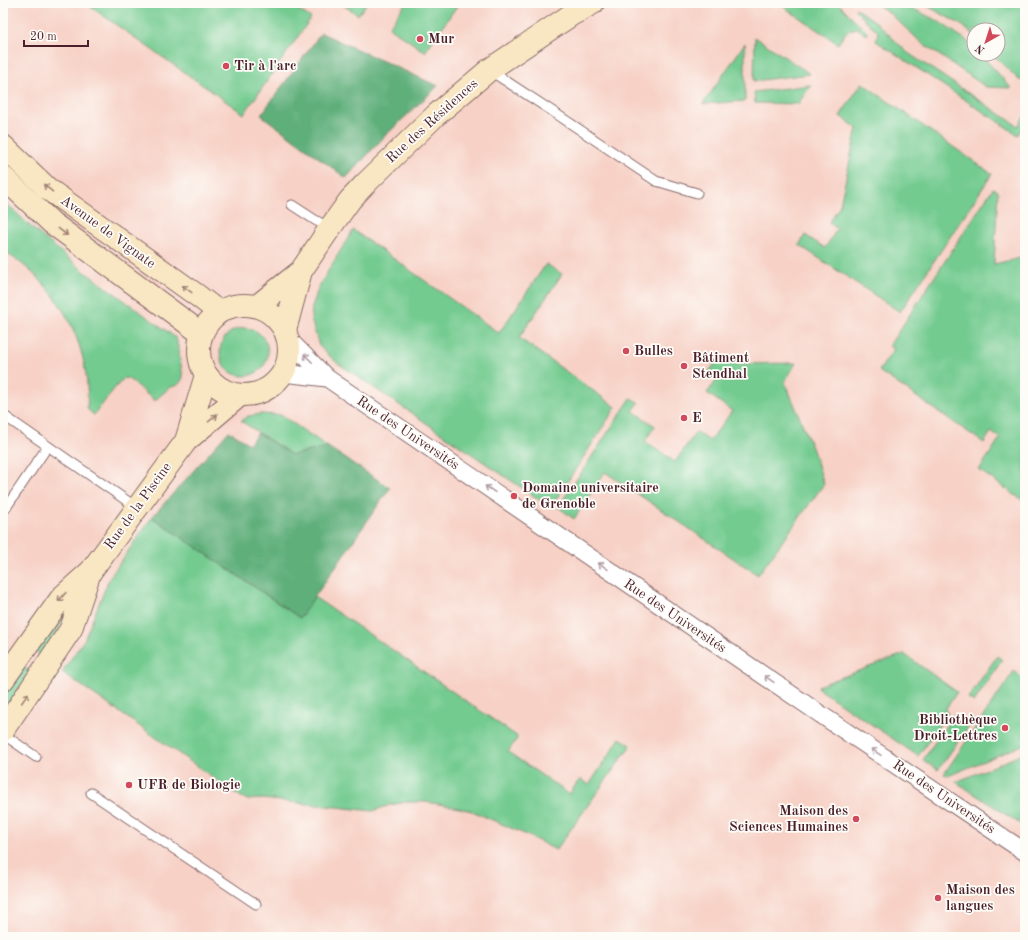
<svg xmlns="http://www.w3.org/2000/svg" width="1028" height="940" font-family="'Old Standard TT',serif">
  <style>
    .built { fill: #f7d1c6; fill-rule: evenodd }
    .green { fill: #73cb90; stroke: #5e755e }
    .forest { fill: #5eaf7a; stroke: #546752 }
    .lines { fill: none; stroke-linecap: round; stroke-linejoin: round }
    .lane-casing { stroke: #876768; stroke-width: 11 }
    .street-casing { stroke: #876768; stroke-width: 19 }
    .secondary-casing { stroke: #876768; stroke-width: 24 }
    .lane { stroke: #fff; stroke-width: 9 }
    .street { stroke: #fff; stroke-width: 17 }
    .secondary { stroke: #f9e7c3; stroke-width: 22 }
    .oneway { stroke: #a28377 }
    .oneway2 { stroke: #ae9aa0 }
    .poi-dot { fill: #d1495b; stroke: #fdfcf7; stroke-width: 1.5 }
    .labels { text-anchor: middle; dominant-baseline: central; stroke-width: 3.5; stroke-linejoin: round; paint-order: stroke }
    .poi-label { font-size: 14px; font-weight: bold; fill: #4a1f2b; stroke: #fdfcf7; text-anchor: start }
    .street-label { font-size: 14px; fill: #4a1f2b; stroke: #fdfcf7 }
  </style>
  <rect width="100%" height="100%" fill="#fdfcf7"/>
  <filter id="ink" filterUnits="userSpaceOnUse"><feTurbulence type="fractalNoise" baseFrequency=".025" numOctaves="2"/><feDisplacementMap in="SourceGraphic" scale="8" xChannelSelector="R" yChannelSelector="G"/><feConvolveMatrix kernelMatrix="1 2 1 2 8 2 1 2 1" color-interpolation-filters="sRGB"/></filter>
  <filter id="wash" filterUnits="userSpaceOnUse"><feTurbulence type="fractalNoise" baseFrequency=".012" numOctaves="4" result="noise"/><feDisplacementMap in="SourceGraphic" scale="16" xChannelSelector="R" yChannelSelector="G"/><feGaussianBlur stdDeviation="0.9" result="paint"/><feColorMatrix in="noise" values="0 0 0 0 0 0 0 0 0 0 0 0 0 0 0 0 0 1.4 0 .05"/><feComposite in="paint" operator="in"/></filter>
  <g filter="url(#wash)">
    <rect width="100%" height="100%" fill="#f7ecd9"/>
    <path class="built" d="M3 3H1025V937H3ZM974 30H998V54H974Z"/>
    <path class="green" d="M85 3H288L311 18 244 114Z
      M340 3H367L358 15Z
      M406 3H459L425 52 389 27Z
      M778 3H838L868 33 866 35 857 28 847 31 838 44Z
      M874 3H901L938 21 966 40 974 48V54H980L998 73 1011 88 986 87 923 44 887 11Z
      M922 3H1025V77L1020 81 992 54H998V30H974V36L963 26Z
      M856 8 877 23 908 53 1018 126 1025 115V122L1018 135 876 41 878 32 855 10Z
      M755 37 810 74 754 81Z
      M745 43V101L703 104Z
      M862 83 992 174 900 312 799 245 805 235 825 248 837 229 829 222 840 205 857 128 840 116Z
      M811 85 798 104 755 103 754 92Z
      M993 188 998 191 994 264 1025 257V502L979 470 1000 438 991 432 984 443 879 371 894 349 889 346Z
      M3 200 30 226 85 272 175 337 177 341 183 377C179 388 175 384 168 389 163 393 159 397 155 401L129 379 124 378 114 389 94 415 87 409C92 345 58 283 3 251Z
      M353 230 499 333 546 264 562 274 519 338 616 407 553 504 547 505 336 362 319 346 311 319 312 307 319 286Z
      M220 352a24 24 0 1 1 48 0a24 24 0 1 1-48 0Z
      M716 362 737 364 796 363 785 382 813 450 824 484 758 575 605 472 574 519 558 507 631 398 639 403 633 411 655 426 645 441 675 462 696 432 710 441 732 411 707 393 717 380 707 374Z
      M260 414 281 415 328 447 292 455 241 421 248 416Z
      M152 517 300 618 314 597 381 642 518 737 508 752 569 794 580 779 589 785 620 738 631 745 556 850 529 836 472 811 445 805 425 802H407L390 805 373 811 262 799 248 800 241 797 62 672 84 640 110 577Z
      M63 612 66 613 45 658 30 648Z
      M904 654 957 692 945 710 948 713 918 756 819 689 818 686Z
      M997 656 1002 660 974 702 968 698Z
      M19 663 34 674 3 713V686Z
      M1014 671 1025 680V744L948 776 944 774Z
      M953 715 969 726 938 770 923 760Z
      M1025 753V827L956 782Z"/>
    <path class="forest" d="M321 33 438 86 385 136 346 178 261 115Z
      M229 431 249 444 258 433 292 455 328 447 390 488 300 618 152 517Z"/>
  </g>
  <g filter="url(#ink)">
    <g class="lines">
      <defs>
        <path id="lane" d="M489 70 552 111 656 181 697 193
          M292 205 315 220 330 228
          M3 415 136 507
          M3 512 48 446
          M3 734 36 757
          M91 793 256 904"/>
        <path id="street" d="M288 339 327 378 820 714 1025 852
          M283 373 327 378"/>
        <path id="secondary" d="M3 146 48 189 198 296 219 312
          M3 177 52 223 202 334
          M199 350a45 45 0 1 1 90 0a45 45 0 1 1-90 0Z
          M257 306 301 271
          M285 330 301 271 330 228 350 200 365 184 436 115 489 70 571 15 593 3
          M186 441 206 375
          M3 680 62 597 91 571 186 441 240 395
          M3 730 71 629 90 572"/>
      </defs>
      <use href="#lane" class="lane-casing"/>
      <use href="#street" class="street-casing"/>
      <use href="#secondary" class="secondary-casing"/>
      <use href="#lane" class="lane"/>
      <use href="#street" class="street"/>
      <use href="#secondary" class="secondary"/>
    </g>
    <defs><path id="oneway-shaft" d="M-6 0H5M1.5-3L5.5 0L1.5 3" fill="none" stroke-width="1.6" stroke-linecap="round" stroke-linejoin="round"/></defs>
    <g class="oneway">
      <use href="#oneway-shaft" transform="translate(48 188) rotate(-140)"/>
      <use href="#oneway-shaft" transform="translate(63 232) rotate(37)"/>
      <use href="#oneway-shaft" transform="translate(187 289) rotate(-144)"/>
      <use href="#oneway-shaft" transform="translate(213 418) rotate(-40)"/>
      <use href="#oneway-shaft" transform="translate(62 597) rotate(132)"/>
      <use href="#oneway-shaft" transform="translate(25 698) rotate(-56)"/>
    </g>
    <g class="oneway2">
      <use href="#oneway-shaft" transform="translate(308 358) rotate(-135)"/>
      <use href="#oneway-shaft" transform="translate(490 489) rotate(-146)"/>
      <use href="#oneway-shaft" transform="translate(603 566) rotate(-146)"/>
      <use href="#oneway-shaft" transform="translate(769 679) rotate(-146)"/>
      <use href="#oneway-shaft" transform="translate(876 752) rotate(-146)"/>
    </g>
  </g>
  <g class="poi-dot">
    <circle cx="420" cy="39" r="4"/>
    <circle cx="226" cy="66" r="4"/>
    <circle cx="626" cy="351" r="4"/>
    <circle cx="684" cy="366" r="4"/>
    <circle cx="684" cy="418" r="4"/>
    <circle cx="514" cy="496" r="4"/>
    <circle cx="1005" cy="728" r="4"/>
    <circle cx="129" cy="785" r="4"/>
    <circle cx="856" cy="819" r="4"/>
    <circle cx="938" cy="898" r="4"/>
  </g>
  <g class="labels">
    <g class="poi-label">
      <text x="428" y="39">Mur</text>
      <text x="234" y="66">Tir à l'arc</text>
      <text x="634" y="351">Bulles</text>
      <text x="692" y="358">Bâtiment<tspan x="692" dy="16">Stendhal</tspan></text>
      <text x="692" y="418">E</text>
      <text x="522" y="488">Domaine universitaire<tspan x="522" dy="16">de Grenoble</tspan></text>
      <text x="997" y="720" text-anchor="end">Bibliothèque<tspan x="997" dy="16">Droit-Lettres</tspan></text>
      <text x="137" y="785">UFR de Biologie</text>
      <text x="848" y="811" text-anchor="end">Maison des<tspan x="848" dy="16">Sciences Humaines</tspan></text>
      <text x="946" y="890">Maison des<tspan x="946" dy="16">langues</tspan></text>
    </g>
    <g class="street-label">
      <text transform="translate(432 121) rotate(-42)">Rue des Résidences</text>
      <text transform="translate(108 232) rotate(36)">Avenue de Vignate</text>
      <text transform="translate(408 433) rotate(34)">Rue des Universités</text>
      <text transform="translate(138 506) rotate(-54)">Rue de la Piscine</text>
      <text transform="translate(675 616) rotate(34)">Rue des Universités</text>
      <text transform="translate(944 797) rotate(34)">Rue des Universités</text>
    </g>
  </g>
  <rect width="1028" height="940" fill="none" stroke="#fdfcf7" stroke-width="16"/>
  <g transform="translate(986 42) rotate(219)"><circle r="19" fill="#fdfcf7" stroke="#b5a4a5"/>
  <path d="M0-3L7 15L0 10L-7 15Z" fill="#d1495b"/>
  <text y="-6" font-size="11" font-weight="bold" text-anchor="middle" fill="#4a1f2b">N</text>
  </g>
  <path d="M24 40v6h64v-6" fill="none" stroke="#4a1f2b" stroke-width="2"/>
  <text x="30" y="40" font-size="12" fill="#4a1f2b" stroke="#fdfcf7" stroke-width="3" paint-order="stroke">20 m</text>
</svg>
